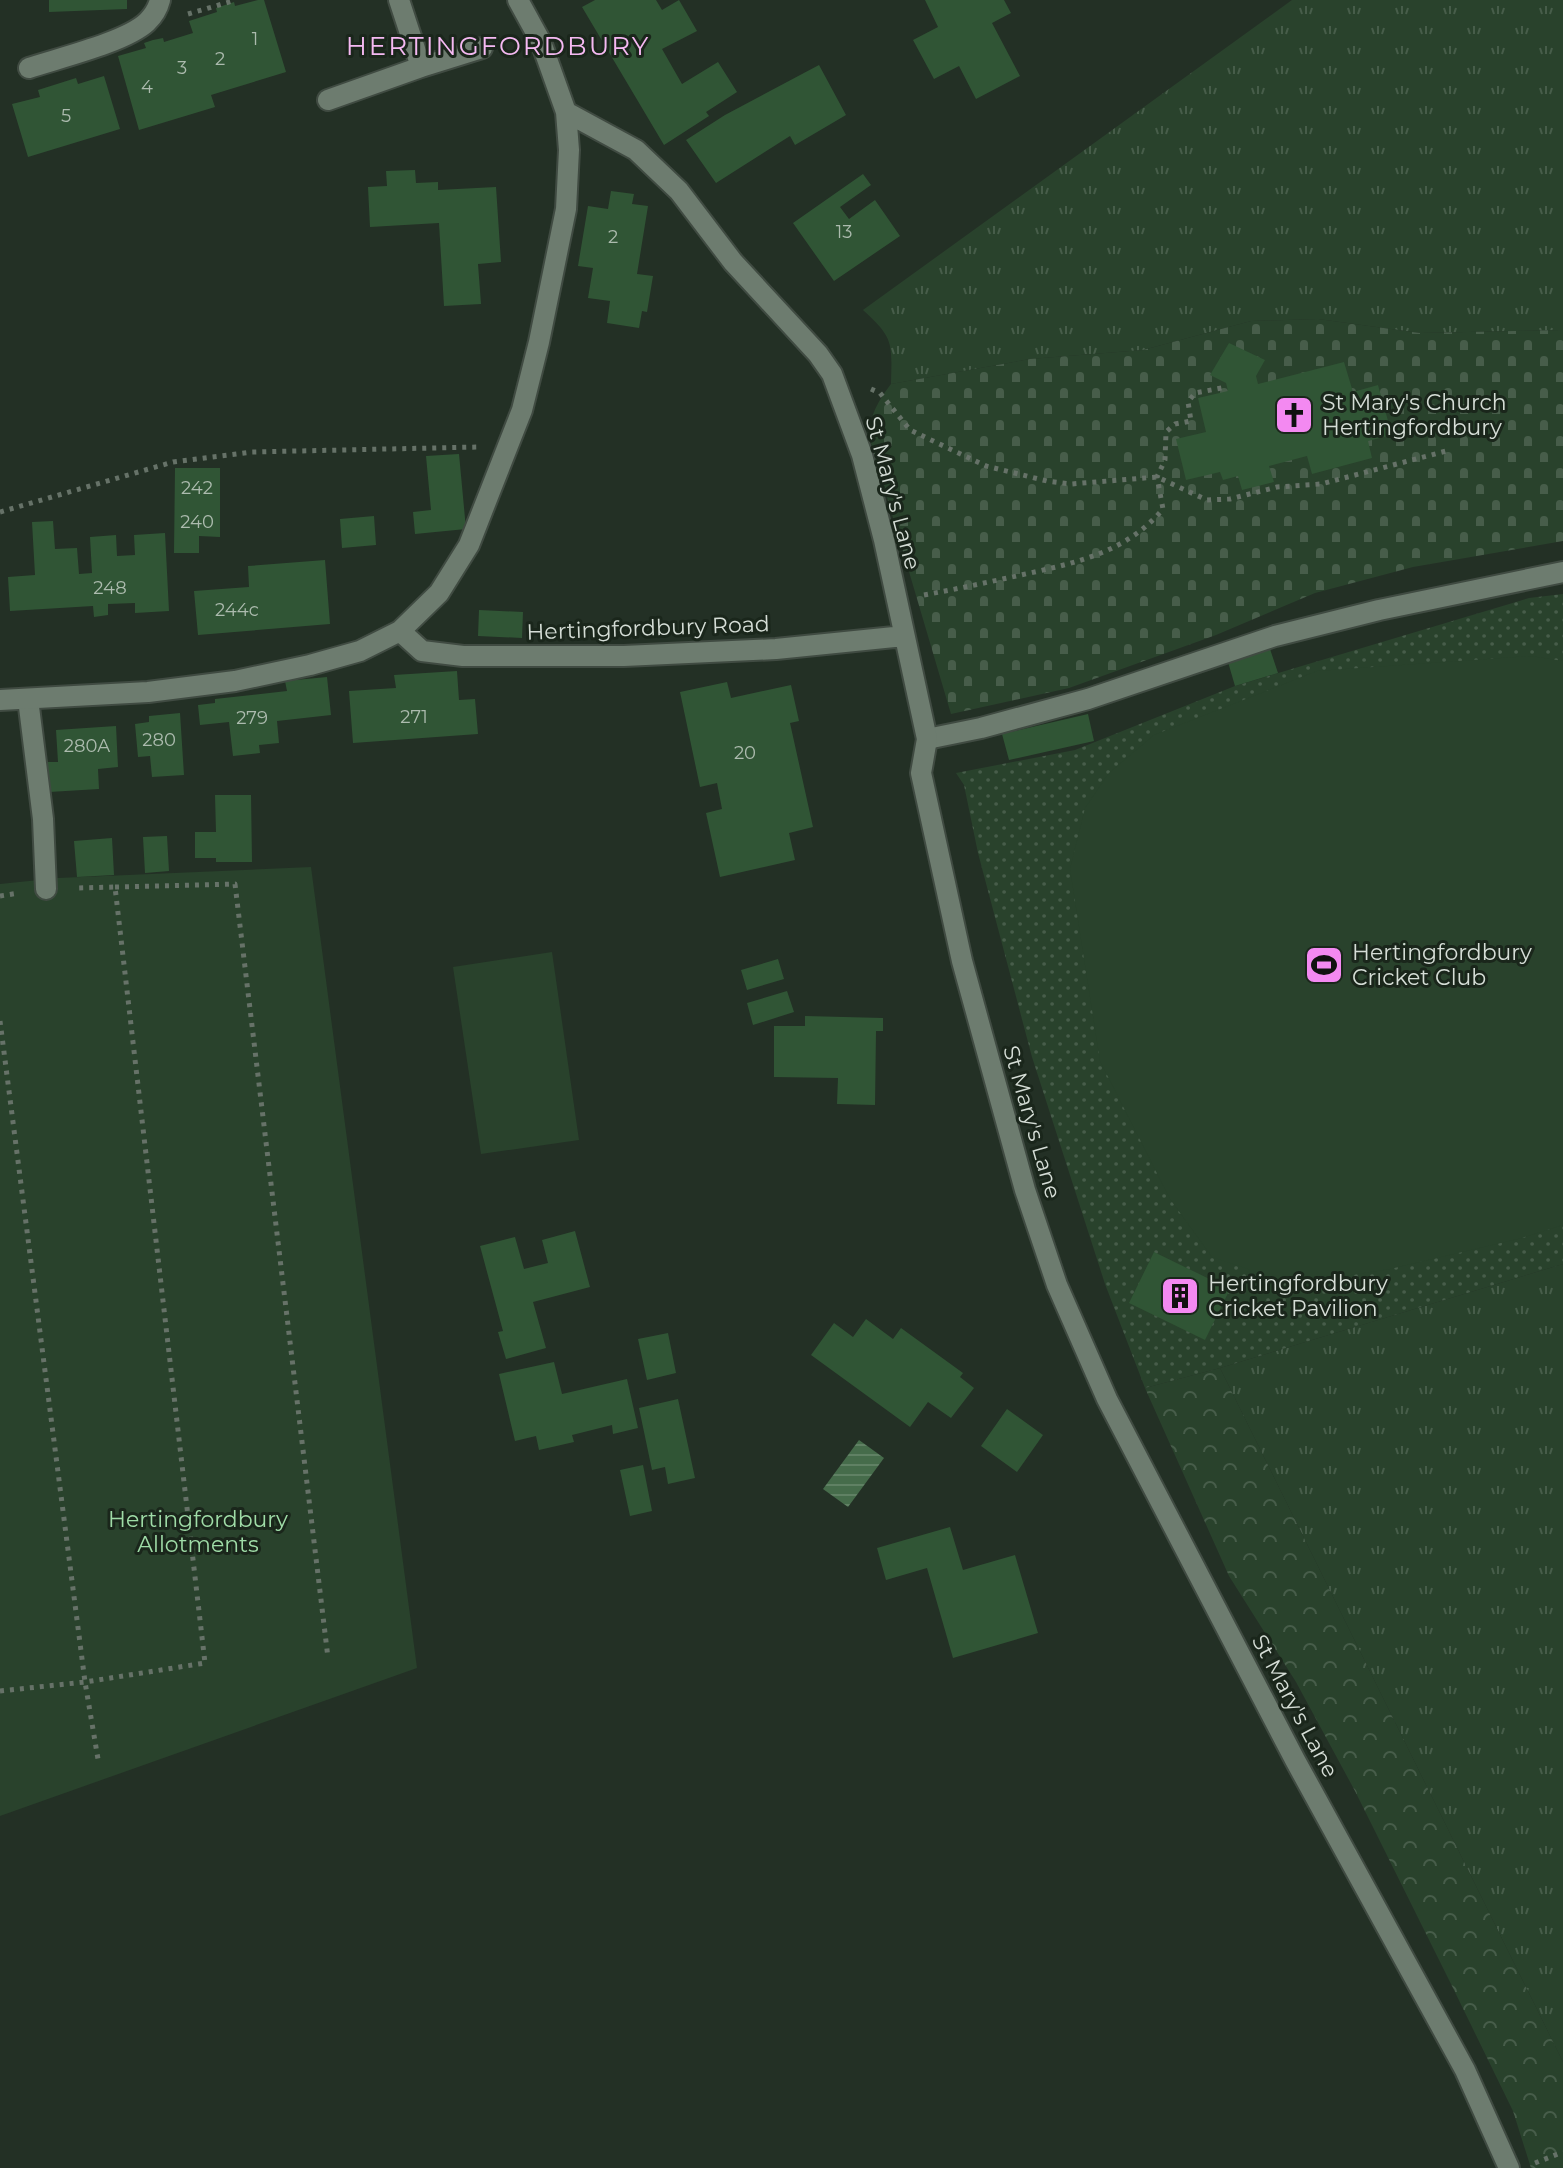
<svg xmlns="http://www.w3.org/2000/svg" width="1563" height="2168" font-family="Montserrat,sans-serif">
  <style>
    .grass { fill: url(#grass-tufts) }
    .forest { fill: url(#forest-crowns) }
    .cemetery { fill: url(#cemetery-stones) }
    .park { fill: url(#park-dots) }
    .garden { fill: #29422c }
    .water { fill: url(#water-rules) }
    .building { fill: #305535 }
    .lines { fill: none; stroke-linecap: round; stroke-linejoin: round }
    .lane-casing { stroke: #404b42; stroke-width: 24 }
    .street-casing { stroke: #404b42; stroke-width: 24 }
    .path { stroke: #667268; stroke-width: 5; stroke-dasharray: 4 6; stroke-linecap: butt }
    .lane { stroke: #6d7c6f; stroke-width: 20 }
    .street { stroke: #6d7c6f; stroke-width: 20 }
    .labels { text-anchor: middle; dominant-baseline: central; stroke-width: 6; stroke-linejoin: round; paint-order: stroke }
    .number-label { font-size: 18px; fill: #acbbae }
    .poi-label { font-size: 22px; fill: #d5ddd6; stroke: #1a261b; text-anchor: start }
    .street-label { font-size: 22px; fill: #d5ddd6; stroke: #1a261b }
    .park-label { font-size: 22px; fill: #9fdca7; stroke: #1a261b }
    .quarter-label { font-size: 26px; letter-spacing: 2px; fill: #f5b9f2; stroke: #1a261b }
  </style>
  <defs>
    <pattern id="grass-tufts" width="24" height="20" patternUnits="userSpaceOnUse" patternTransform="scale(2)"><rect width="24" height="20" fill="#29422c"/><path d="M3 7l-1-3M5 7V3M7 7l1-3M15 17l-1-3M17 17v-4M19 17l1-3" fill="none" stroke="#475d4a"/></pattern>
    <pattern id="forest-crowns" width="20" height="18" patternUnits="userSpaceOnUse" patternTransform="scale(2)"><rect width="20" height="18" fill="#29422c"/><path d="M2 6a3 3 0 1 1 6 0M12 15a3 3 0 1 1 6 0" fill="none" stroke="#475d4a"/></pattern>
    <pattern id="cemetery-stones" width="16" height="16" patternUnits="userSpaceOnUse" patternTransform="scale(2)"><rect width="16" height="16" fill="#29422c"/><path d="M2 7V4a2 2 0 0 1 4 0v3zM10 15v-3a2 2 0 0 1 4 0v3z" fill="#475d4a"/></pattern>
    <pattern id="park-dots" width="8" height="8" patternUnits="userSpaceOnUse" patternTransform="scale(2)"><rect width="8" height="8" fill="#29422c"/><path d="M2 2h.1M6 6h.1" fill="none" stroke="#475d4a" stroke-width="1.8" stroke-linecap="round"/></pattern>
    <pattern id="water-rules" width="6" height="5" patternUnits="userSpaceOnUse" patternTransform="scale(2)"><rect width="6" height="5" fill="#466c4b"/><path d="M0 2.5h6" fill="none" stroke="#608164"/></pattern>
  </defs>
  <rect width="100%" height="100%" fill="#233025"/>
  <path class="grass" d="M1292 0H1563V330L1420 333 1318 319 1251 321 1143 350 1030 359 891 384C892 343 894 338 863 310Z
    M1563 1264V2062L1220 1368Z"/>
  <path class="forest" d="M1220 1368 1563 2062V2168H1531L1513 2111 1452 1986 1355 1791 1296 1682 1229 1576 1145 1388Z"/>
  <path class="cemetery" d="M1318 319 1420 333 1563 330V541L1413 567 1315 593 1216 635 1069 688 951 714 869 436C870 415 878 401 891 384L1030 359 1143 350 1251 321Z"/>
  <path class="park" d="M1563 594V1264L1220 1368 1145 1388 1105 1284 1032 1057 978 853 964 785 956 773 1075 750 1235 686 1529 598Z"/>
  <path class="garden" d="M1531 656 1563 661V1225L1518 1239 1390 1269 1293 1284 1212 1257 1170 1199 1100 1061 1070 869 1085 808 1109 773 1154 735 1317 671Z
    M311 867 417 1668 0 1816V884L58 878Z
    M552 952 579 1140 481 1154 453 967Z"/>
  <path class="water" d="M859 1440 884 1458 848 1507 823 1489Z"/>
  <path class="building" d="M49 0H127V9L49 12Z
    M258 0H264L286 72 211 95 215 107 139 130 118 56 146 48 144 43 153 40 163 38 164 42 193 33 189 21 217 12 216 8 234 2 235 6Z
    M595 0H656L662 10 679 0 697 31 662 49 682 84 718 62 737 92 706 112 709 116 664 145 582 7Z
    M925 0H1004L1011 13 992 23 1020 76 976 99 959 66 934 79 913 40 938 27Z
    M819 65 846 115 795 145 790 136 716 183 686 140 725 115Z
    M104 76 120 129 28 157 12 104 40 97 38 90 76 78 78 84Z
    M415 170 416 183 438 182V190L496 187 501 262 478 264 481 304 444 306 439 223 370 227 368 187 387 186 386 171Z
    M863 174 871 185 840 207 849 219 875 200 900 236 834 281 793 223Z
    M611 191 634 194 632 204 648 206 637 274 653 276 647 312 642 311 639 328 607 323 610 301 588 298 593 268 578 266 588 206 608 209Z
    M1229 343 1265 360 1256 376 1258 384 1344 362 1353 392 1378 385 1392 435 1368 441 1372 458 1312 474 1307 456 1269 466 1274 482 1242 490 1238 476 1223 480 1220 472 1186 480 1176 439 1206 432 1198 398 1228 391 1226 383 1210 375Z
    M459 454 466 529 415 534 413 512 431 510 426 456Z
    M175 468H220V537L199 536V553H174Z
    M374 516 376 545 342 548 340 519Z
    M53 521 55 549 77 548 79 574 92 573 90 537 116 535 117 556 135 555 134 535 165 533 169 611 135 613V603L108 604V615L94 617 93 606 10 611 8 577 35 575 32 522Z
    M325 560 330 624 198 635 194 591 249 587 248 566Z
    M479 610 523 612 522 638 478 636Z
    M1270 649 1278 673 1235 686 1228 662Z
    M457 671 459 700 475 699 478 734 353 743 349 691 396 688 394 675Z
    M327 677 331 715 277 721 279 743 259 745 260 753 233 756 229 722 200 725 198 705 215 703V699L287 691 285 681Z
    M727 682 731 698 791 685 799 721 790 723 813 827 789 833 795 860 720 877 706 813 722 809 717 783 700 787 680 692Z
    M180 713 184 775 152 777 150 756 138 757 135 724 149 722V716Z
    M1088 714 1094 741 1009 760 1002 734Z
    M116 726 118 767 98 769 99 789 49 792 47 762H58L56 730Z
    M215 795H251L252 862H216V858H195V832H216Z
    M167 836 169 871 145 873 143 837Z
    M112 838 114 875 77 877 74 841Z
    M778 959 784 979 747 990 741 970Z
    M787 991 794 1012 753 1025 747 1003Z
    M805 1016 883 1018V1031H876L875 1105 837 1104 838 1078 774 1077V1026H805Z
    M575 1231 590 1287 533 1302 546 1348 506 1359 498 1332 503 1331 480 1246 515 1237 524 1269 548 1263 542 1240Z
    M1154 1252 1230 1289 1205 1340 1129 1303Z
    M866 1319 893 1339 901 1328 963 1373 960 1377 974 1388 951 1418 928 1402 910 1427 811 1355 834 1323 853 1337Z
    M668 1333 676 1373 647 1380 638 1339Z
    M554 1362 562 1394 627 1379 638 1428 613 1434 612 1425 572 1435 574 1442 539 1450 536 1436 515 1441 499 1374Z
    M678 1399 695 1478 668 1484 665 1467 652 1470 639 1408Z
    M1007 1409 1043 1435 1017 1472 981 1446Z
    M643 1465 652 1511 630 1516 620 1470Z
    M950 1527 963 1570 1015 1555 1038 1633 953 1658 927 1568 886 1580 877 1548Z"/>
  <g class="lines">
    <defs>
      <path id="lane" d="M421 67 482 48
        M29 68C59 58 126 42 147 22 154 15 158 8 160 0
        M328 100 421 67 399 0
        M28 699 43 819 46 889
        M927 739 981 728 1088 699 1275 636 1379 610 1563 572"/>
      <path id="street" d="M566 112 636 150 679 191 733 262 818 354 832 374 862 455 884 540 927 739 921 773 962 961 1025 1190 1057 1285 1107 1399 1295 1760 1465 2070 1509 2168
        M400 631 422 651 463 656H624L776 649 904 636
        M0 700 148 692 235 681 310 665 360 651 400 631 439 593 469 545 522 410 539 342 566 209 569 150 566 112 541 42 518 0"/>
    </defs>
    <use href="#lane" class="lane-casing"/>
    <use href="#street" class="street-casing"/>
    <path class="path" d="M188 14 236 0
      M871 389 880 393 910 430 986 466 1047 481 1071 484 1157 477 1207 500 1230 499 1277 487 1321 484 1450 450
      M0 512 173 462 252 452 478 447
      M924 595C957 589 989 582 1021 575 1075 563 1126 553 1163 509L1157 477 1165 460 1166 432 1175 424 1191 421 1188 402 1195 393 1227 387
      M115 887 235 884 328 1658
      M0 896 19 893
      M0 1021 85 1682 98 1759
      M0 1691 85 1682 205 1663 115 887 76 888
      M1535 2163 1563 2152"/>
    <use href="#lane" class="lane"/>
    <use href="#street" class="street"/>
  </g>
  <defs>
    <symbol id="church-square" viewBox="-11 -11 22 22"><rect x="-9" y="-9" width="18" height="18" rx="4" fill="#f389f1" stroke="#1a261b"/><path d="M-1.2-6h2.4v3.5h3.3v2.4h-3.3V6h-2.4V-.1h-3.3v-2.4h3.3Z" fill="#111"/></symbol>
    <symbol id="stadium-square" viewBox="-11 -11 22 22"><rect x="-9" y="-9" width="18" height="18" rx="4" fill="#f389f1" stroke="#1a261b"/><path d="M0-5a6.5 5 0 1 0 0 10a6.5 5 0 1 0 0-10ZM-3.5-1.8h7v3.6h-7Z" fill="#111"/></symbol>
    <symbol id="building-square" viewBox="-11 -11 22 22"><rect x="-9" y="-9" width="18" height="18" rx="4" fill="#f389f1" stroke="#1a261b"/><path d="M-4-6H4V6H1V3H-1V6H-4ZM-2.5-4.3h1.7v1.8h-1.7ZM.8-4.3h1.7v1.8H.8ZM-2.5-1h1.7V.8h-1.7ZM.8-1h1.7V.8H.8Z" fill="#111"/></symbol>
  </defs>
  <g fill-rule="evenodd">
    <use href="#church-square" x="1272" y="393" width="44" height="44"/>
    <use href="#stadium-square" x="1302" y="943" width="44" height="44"/>
    <use href="#building-square" x="1158" y="1274" width="44" height="44"/>
  </g>
  <g class="labels">
    <g class="number-label">
      <text x="255" y="39">1</text>
      <text x="220" y="59">2</text>
      <text x="182" y="68">3</text>
      <text x="147" y="87">4</text>
      <text x="66" y="116">5</text>
      <text x="844" y="232">13</text>
      <text x="613" y="237">2</text>
      <text x="197" y="488">242</text>
      <text x="197" y="522">240</text>
      <text x="110" y="588">248</text>
      <text x="237" y="610">244c</text>
      <text x="414" y="717">271</text>
      <text x="252" y="718">279</text>
      <text x="159" y="740">280</text>
      <text x="87" y="746">280A</text>
      <text x="745" y="753">20</text>
    </g>
    <g class="poi-label">
      <text x="1322" y="402">St Mary's Church<tspan x="1322" dy="25">Hertingfordbury</tspan></text>
      <text x="1352" y="952">Hertingfordbury<tspan x="1352" dy="25">Cricket Club</tspan></text>
      <text x="1208" y="1283">Hertingfordbury<tspan x="1208" dy="25">Cricket Pavilion</tspan></text>
    </g>
    <g class="street-label">
      <text transform="translate(893 493) rotate(75)">St Mary's Lane</text>
      <text transform="translate(648 628) rotate(-2)">Hertingfordbury Road</text>
      <text transform="translate(1032 1122) rotate(74)">St Mary's Lane</text>
      <text transform="translate(1295 1706) rotate(62)">St Mary's Lane</text>
    </g>
    <g class="park-label">
      <text x="198" y="1519">Hertingfordbury<tspan x="198" dy="25">Allotments</tspan></text>
    </g>
    <g class="quarter-label">
      <text x="498" y="46">HERTINGFORDBURY</text>
    </g>
  </g>
</svg>
